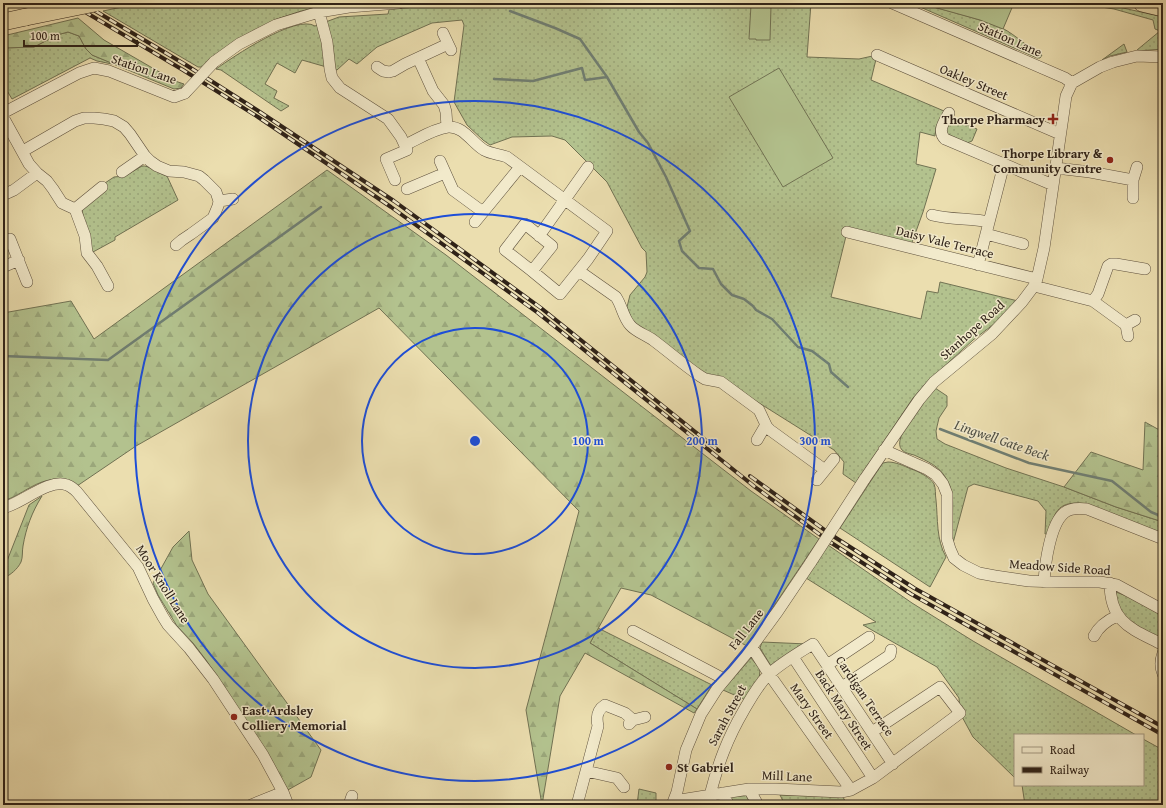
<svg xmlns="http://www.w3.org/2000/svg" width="1166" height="808" font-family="'Gentium Book Plus',serif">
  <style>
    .grass { fill: url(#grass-dots); stroke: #717253 }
    .forest { fill: url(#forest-firs); stroke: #717253 }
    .garden { fill: #b3c28e; stroke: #717253 }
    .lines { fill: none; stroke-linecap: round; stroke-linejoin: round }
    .stream { stroke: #6f7e73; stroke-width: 2.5 }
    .minor-casing { stroke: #5e513e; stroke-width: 12 }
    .highway-casing { stroke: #2f2218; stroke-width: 18 }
    .minor { stroke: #f2eacb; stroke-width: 11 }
    .highway { stroke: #ebdeaf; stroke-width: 17 }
    .rail-casing { stroke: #2f2218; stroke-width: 4 }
    .rail { stroke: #f2eacb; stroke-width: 2.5; stroke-dasharray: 8; stroke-linecap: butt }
    .minor-bridge-casing { stroke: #5e513e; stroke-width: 12; stroke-linecap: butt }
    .highway-bridge-casing { stroke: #2f2218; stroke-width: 18; stroke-linecap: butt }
    .minor-bridge { stroke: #f2eacb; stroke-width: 11 }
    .highway-bridge { stroke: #ebdeaf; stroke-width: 17 }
    .ring { fill: none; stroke: #1d4ed8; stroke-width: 2 }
    .poi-dot { fill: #8f2418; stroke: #f2eacb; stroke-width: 1.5 }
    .labels { text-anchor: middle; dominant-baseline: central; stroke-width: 3; stroke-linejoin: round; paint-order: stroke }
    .street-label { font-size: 13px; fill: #2f2218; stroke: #f2eacb }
    .poi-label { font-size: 13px; font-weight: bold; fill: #2f2218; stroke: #f2eacb; text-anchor: end }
    .water-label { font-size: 14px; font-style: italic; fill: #4f5046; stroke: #f2eacb }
    .centre { fill: #1d4ed8; stroke: #f2eacb; stroke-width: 2 }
    .ring-label { font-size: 12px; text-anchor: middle; font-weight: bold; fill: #1d4ed8; stroke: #f2eacb; stroke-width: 3; stroke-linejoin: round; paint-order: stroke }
  </style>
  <defs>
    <pattern id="grass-dots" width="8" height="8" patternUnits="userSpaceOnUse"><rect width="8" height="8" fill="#b3c28e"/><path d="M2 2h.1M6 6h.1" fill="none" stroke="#9aa67a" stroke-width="1.8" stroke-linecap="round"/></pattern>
    <pattern id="forest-firs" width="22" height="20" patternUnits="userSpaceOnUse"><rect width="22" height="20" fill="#b3c28e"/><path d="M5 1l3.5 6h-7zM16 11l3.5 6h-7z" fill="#9aa67a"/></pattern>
  </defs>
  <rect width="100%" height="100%" fill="#ebdeaf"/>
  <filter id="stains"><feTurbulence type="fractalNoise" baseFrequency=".005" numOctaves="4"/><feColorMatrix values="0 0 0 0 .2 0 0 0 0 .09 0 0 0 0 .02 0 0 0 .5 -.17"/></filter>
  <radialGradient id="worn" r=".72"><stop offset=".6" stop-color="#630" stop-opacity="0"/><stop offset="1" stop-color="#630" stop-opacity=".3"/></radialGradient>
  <path class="grass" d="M141 3H337L301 11 277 19 203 67H198L103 11Z
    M472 3H811L807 57 859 59 877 55 871 80 944 111 936 127 935 136 920 132 916 164 936 169 923 212 910 248 847 232 831 297 921 319 927 291 938 293 940 282 1018 301 1002 318 973 340 926 383 913 398 856 483 843 474 844 462 834 450 740 391 706 375 633 322 627 307 630 295 645 277 647 272 646 252 642 248 607 182 565 140 552 136 512 137 490 145 483 140 467 125 454 102 464 25 462 20 432 23 377 47 357 64 349 59 337 70 302 60 295 73 277 63 265 84 277 91 274 98 289 106 281 111 221 70 216 69C233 57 296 14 315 26L339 17 388 14 389 10 390 9Z
    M911 3H919C947 11 975 17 1002 28 1016 35 1028 48 1042 55L1040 58H1037Z
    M1076 3H1101L1163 17V49L1137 51V50L1160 31 1155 29 1153 20 1114 9Z
    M68 32 79 36 86 49 92 55 117 65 97 61 90 58 12 99 3 84V48L34 47 57 35Z
    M1124 44 1127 52 1110 56 1102 60Z
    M951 119 977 129 972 141 967 143 945 133Z
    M142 166C149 165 159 174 167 176L178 200 115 237V240L93 252 91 251 82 210 106 185 105 183 114 177 125 176Z
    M935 388 947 396V406L939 418 936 431 937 439 945 444 1006 468 1064 487 1116 507 1163 522V535L1086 504C1060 500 1053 510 1050 534H1045L1046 511 1038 501 974 484 968 487 953 543C949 521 958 500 947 480 940 466 927 461 914 455 910 454 905 453 902 450 890 438 927 398 935 388Z
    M888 462C896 462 904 466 911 469 918 471 931 478 934 484 936 488 935 495 936 500 938 519 936 539 946 557L930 587 840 528 880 467 883 463Z
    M828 545 912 603 973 641 1136 735H1015V778L973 737 960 713 959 698 937 667 863 625 876 622 806 578Z
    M1116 592 1129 597 1163 616V641L1129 623 1116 602Z
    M598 628 712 685 697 709 590 643Z
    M762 642 807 644 771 666 760 648Z
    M751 658 760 669 759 681 748 701 723 690Z
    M1143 739 1163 750V805H1025L1022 785H1143Z
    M639 789 656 793V805H637Z
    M780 795 843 797 847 805H785Z"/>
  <path class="forest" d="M78 18 104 40 175 81 184 84 181 88 174 89 92 55 86 49 79 36 68 32 57 35 34 47 3 48V36Z
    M327 170 446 255 751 491 819 539 747 646 651 595 621 588 590 643 697 709 694 713 585 653 560 696 542 805 526 710 579 511 379 308 136 446 77 486C69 477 53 478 42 482 28 487 17 497 3 501V313L71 301 94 339Z
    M1145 422 1163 432V522L1116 507 1064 487 1091 452 1143 470Z
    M42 496C32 512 26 528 23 546 22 551 23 557 21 562 17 570 11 574 3 579V565L5 566 29 505Z
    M189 531 192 560 208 594 321 750 311 777 286 791 244 718 206 660 193 643 177 626 158 595 153 583 173 547Z
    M746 795 751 805H731L730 797Z"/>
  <path class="garden" d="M919 3H1014L1003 29 980 20Z
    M759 4 771 6 770 40H756V39H749L751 5H758Z
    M779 68 833 158 783 187 729 97Z"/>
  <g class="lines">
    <path class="stream" d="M510 11 555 28 580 39 607 77 639 132 648 143 666 177 690 231 679 241 682 251 699 268 713 269 721 284 732 295 744 299 753 306 756 310 772 319 798 347 812 351 829 364 831 372 848 387
      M494 79 533 81 582 68 585 80 607 77
      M3 356 108 360 321 207
      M940 429 1029 463 1112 481 1151 512 1163 517"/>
    <defs>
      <path id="minor" d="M892 3 1065 78 1072 83
        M319 12 327 42 330 69 332 78 340 88 388 119 401 137 407 150 386 159 395 180
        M443 33 451 50
        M877 55 1060 134
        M418 58 433 91 444 105 446 112 447 127
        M214 62 239 44 276 25 319 12 349 7 399 3
        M377 67 383 71 389 72 393 71 405 64 448 44
        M3 113 79 73 94 68 109 71 174 97 185 93
        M949 113C944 122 937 131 945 139L1053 185
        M3 117 29 164 37 173 47 181 53 189 62 203 75 209 85 236 87 253 97 266 108 286
        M405 145C418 139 433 129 448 127 464 126 471 142 484 150 491 154 499 154 507 157L607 231 588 259 560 294 532 271
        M23 151 75 121 84 118H94L104 119 114 121 124 127 130 134 145 156 150 161 157 166 169 171 184 172 199 176 204 180 216 192 219 201 218 206 213 218 191 234 182 240 176 245
        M440 161 453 190 483 212
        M1056 168 1090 172 1133 180
        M122 172 145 156
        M407 189 445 173
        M3 195 14 190 37 173
        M1133 198V180L1137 167
        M219 201 233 199
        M75 209 102 187
        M932 215C952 220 970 218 989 222
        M475 222 520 167
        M525 224 552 246 532 271 505 250Z
        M847 232 1037 279
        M986 234 1023 244
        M539 236 588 167
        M10 239 27 282
        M978 265 1004 164
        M3 267 19 260
        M579 271 616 297C622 306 623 317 630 325 636 332 646 335 653 340 669 352 684 365 700 376L705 379 721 382 759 410 767 427 770 430 825 470
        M1034 286 1093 301 1126 325
        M1093 301 1098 294 1108 266 1111 264H1116L1145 269
        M1128 336 1126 325 1135 320
        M757 440 764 428 767 427
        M884 450 927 469 936 475 943 484 947 494V539L950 549 954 558 963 565 979 573 995 576 1029 581 1059 582H1100L1117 585 1163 610
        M817 480 834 459
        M864 480 919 400 934 382 992 334 1022 302 1034 286 1037 279 1044 248 1064 110 1066 96 1072 83 1100 67 1113 62 1137 56 1163 57
        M3 508C21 504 49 478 67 485 70 486 74 489 77 492L138 567 153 599 163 617 168 625 189 648 213 679 263 755 283 792 288 805
        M1044 582C1045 564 1050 525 1064 513 1070 508 1079 508 1087 509L1163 539
        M1110 583C1110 624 1133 629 1163 645
        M633 631 724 679
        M1094 636C1099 626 1108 620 1117 616
        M751 648 755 652 769 674 851 790
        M1163 653C1160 661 1160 667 1163 674
        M793 657 873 778
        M827 665 869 637
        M842 687 890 655 891 650
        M629 724 633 720 645 717
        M586 771 617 778 624 787
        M749 789 758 805
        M722 793 729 805
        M710 795C718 764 727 739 744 710 751 698 758 685 768 675 781 663 798 653 813 644L893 764
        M674 801 749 789H776L841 792 851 790 873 778 960 713 940 687 872 732
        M251 805 283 792
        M349 805 352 796
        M577 805 598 726C596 717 597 710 605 705L625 713 633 720
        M672 805 677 792 686 750 701 714 717 689 751 648 778 611 811 562"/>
      <path id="highway" d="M1142 3 1163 8
        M3 22 26 17"/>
    </defs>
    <use href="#minor" class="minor-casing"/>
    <use href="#highway" class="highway-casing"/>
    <use href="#minor" class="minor"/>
    <use href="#highway" class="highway"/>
    <defs>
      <path id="rail" d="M70 3 183 70 258 117 391 207 538 313 755 487 830 542 911 594 1163 735
        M82 3 186 65 260 112 394 201 541 308 719 451
        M750 476 833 536 914 588 1163 727"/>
    </defs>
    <use href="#rail" class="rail-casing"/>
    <use href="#rail" class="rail"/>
    <defs>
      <path id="minor-bridge" d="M185 93 214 62
        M811 562 864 480"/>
      <path id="highway-bridge" d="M26 17 95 3"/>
    </defs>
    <use href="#minor-bridge" class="minor-bridge-casing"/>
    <use href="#highway-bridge" class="highway-bridge-casing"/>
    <use href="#minor-bridge" class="minor-bridge"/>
    <use href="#highway-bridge" class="highway-bridge"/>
  </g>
  <g class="ring">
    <circle cx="475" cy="441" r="113"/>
    <circle cx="475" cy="441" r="227"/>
    <circle cx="475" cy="441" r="340"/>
  </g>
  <g class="poi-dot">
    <path d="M1051 113h4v4h4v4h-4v4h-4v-4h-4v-4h4z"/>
    <circle cx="1110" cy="160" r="4"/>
    <circle cx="234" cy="717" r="4"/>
    <circle cx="669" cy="767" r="4"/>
  </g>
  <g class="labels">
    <g class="street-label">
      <text transform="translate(1010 39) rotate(24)">Station Lane</text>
      <text transform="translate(144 69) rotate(19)">Station Lane</text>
      <text transform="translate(974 82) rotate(23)">Oakley Street</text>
      <text transform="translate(945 242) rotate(14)">Daisy Vale Terrace</text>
      <text transform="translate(972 330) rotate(-42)">Stanhope Road</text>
      <text transform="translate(1060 567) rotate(4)">Meadow Side Road</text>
      <text transform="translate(163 584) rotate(58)">Moor Knoll Lane</text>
      <text transform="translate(746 629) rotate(-52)">Fall Lane</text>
      <text transform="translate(865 696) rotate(56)">Cardigan Terrace</text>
      <text transform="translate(844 710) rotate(57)">Back Mary Street</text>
      <text transform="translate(812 711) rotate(55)">Mary Street</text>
      <text transform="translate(727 715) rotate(-62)">Sarah Street</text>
      <text transform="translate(787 776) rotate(2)">Mill Lane</text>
    </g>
    <g class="poi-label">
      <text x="1045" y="119">Thorpe Pharmacy</text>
      <text x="1102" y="153">Thorpe Library &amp;<tspan x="1102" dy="15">Community Centre</tspan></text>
      <text x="242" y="710" text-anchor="start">East Ardsley<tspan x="242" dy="15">Colliery Memorial</tspan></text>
      <text x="677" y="767" text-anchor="start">St Gabriel</text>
    </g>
    <g class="water-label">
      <text transform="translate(1002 440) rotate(19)">Lingwell Gate Beck</text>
    </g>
  </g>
  <circle cx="475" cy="441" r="6" class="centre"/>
  <g class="ring-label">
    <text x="588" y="445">100 m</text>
    <text x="702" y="445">200 m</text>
    <text x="815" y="445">300 m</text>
  </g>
  <rect width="1166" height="808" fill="none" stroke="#ebdeaf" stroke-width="16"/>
  <rect x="4" y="4" width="1158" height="800" fill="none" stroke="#2f2218" stroke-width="2"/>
  <rect x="8" y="8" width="1150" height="792" fill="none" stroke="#2f2218"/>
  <rect x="1014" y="734" width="130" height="52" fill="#f2eacb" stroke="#a49a83"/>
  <rect x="1022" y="747" width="20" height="6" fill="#f2eacb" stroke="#a49a83"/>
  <text x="1050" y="754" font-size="12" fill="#2f2218">Road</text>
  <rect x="1022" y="767" width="20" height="6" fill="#2f2218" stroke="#a49a83"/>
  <text x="1050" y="774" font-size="12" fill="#2f2218">Railway</text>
  <path d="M24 40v6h113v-6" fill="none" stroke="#2f2218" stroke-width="2"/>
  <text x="30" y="40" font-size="12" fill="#2f2218" stroke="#f2eacb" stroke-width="3" paint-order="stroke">100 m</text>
  <rect width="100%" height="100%" filter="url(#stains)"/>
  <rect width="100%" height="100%" fill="url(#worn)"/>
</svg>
